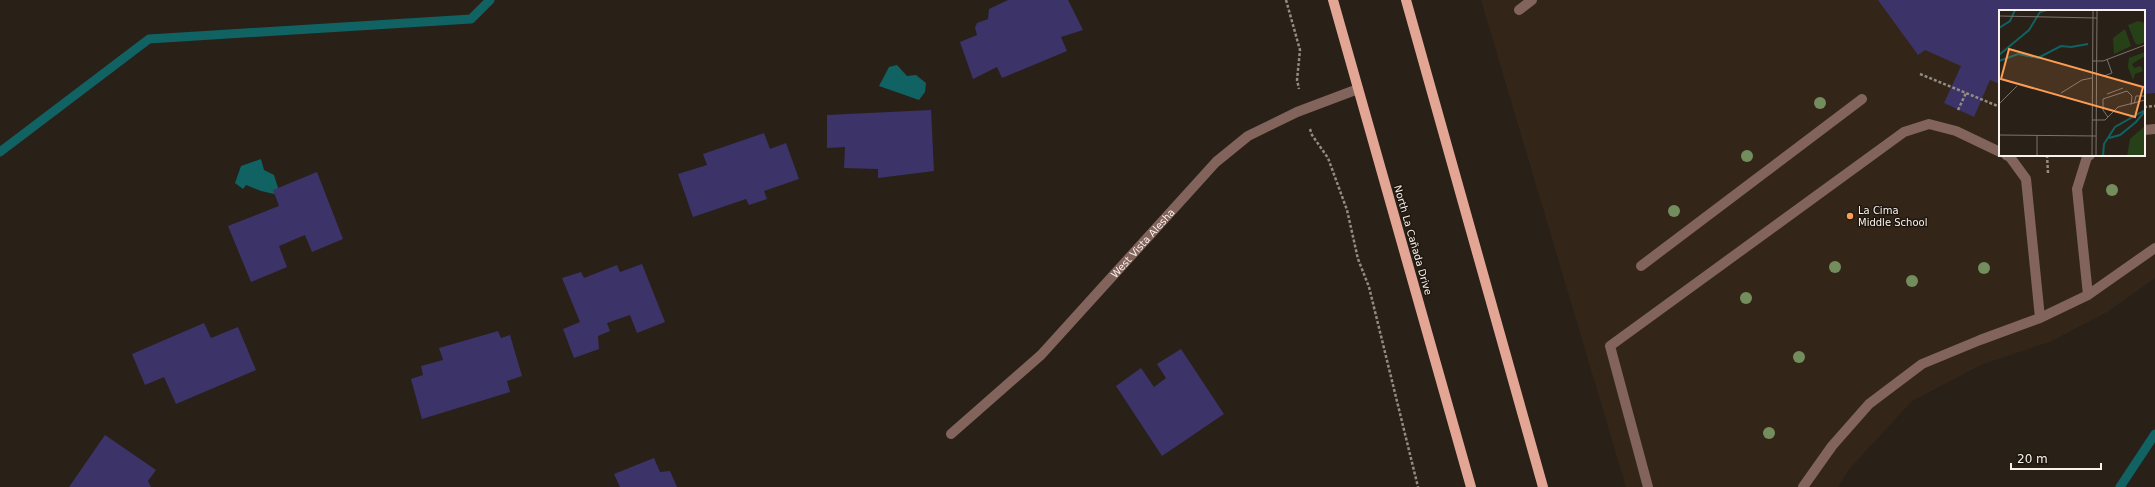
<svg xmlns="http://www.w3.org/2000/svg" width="2155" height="487" font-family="'DejaVu Sans',sans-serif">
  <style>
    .built { fill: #332619; fill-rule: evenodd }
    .water { fill: #106263 }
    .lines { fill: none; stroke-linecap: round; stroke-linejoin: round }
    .stream { stroke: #106263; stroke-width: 9 }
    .building { fill: #3c3369 }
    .path { stroke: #938b84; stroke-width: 2.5; stroke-dasharray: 3 2; stroke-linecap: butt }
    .service { stroke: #82645c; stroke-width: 10 }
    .minor { stroke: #82645c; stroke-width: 10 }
    .primary { stroke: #e3a695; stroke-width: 10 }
    .tree { fill: #748d5d }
    .poi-dot { fill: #fc9d53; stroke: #1f170f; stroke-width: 1.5 }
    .labels { text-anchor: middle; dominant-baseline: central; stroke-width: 3; stroke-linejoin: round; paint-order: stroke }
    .poi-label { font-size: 10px; fill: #f9f3ed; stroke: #1f170f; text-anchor: start }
    .street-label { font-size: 10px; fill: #f9f3ed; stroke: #1f170f }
    .inset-river { fill: none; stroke: #106263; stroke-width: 2 }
    .inset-road { fill: none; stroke: #7c746d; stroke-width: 1 }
    .view { fill: #fc9d53; fill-opacity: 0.15; stroke: #fc9d53; stroke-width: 2 }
    .inset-edge { fill: none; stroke: #f9f3ed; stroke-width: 2 }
  </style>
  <rect width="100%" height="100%" fill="#292018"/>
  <path class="built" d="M1481 0H2155V278L2107 312 2052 341 1983 364 1912 401 1850 468 1838 487H1626ZM2000 11H2144V155H2000Z"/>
  <path class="water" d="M897 65 907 76 916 75 926 83 925 92 919 100 879 86 889 67Z
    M261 159 264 170 274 175 279 191 274 194 261 191 246 185 243 189 235 183 241 166Z"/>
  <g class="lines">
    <path class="stream" d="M0 152 149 39 471 19 490 0
      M2120 487 2155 434"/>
  </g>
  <path class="building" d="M1008 0H1068L1083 30 1061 37 1067 51 1002 78 997 67 973 79 960 42 977 35 975 28 977 23 988 19 989 9Z
    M1878 0H2155V93L2144 94V11H2000V84L1990 80 1974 117 1944 103 1961 66 1925 50 1918 55Z
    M931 110 934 171 878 178V169L844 168 845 147 827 148V115Z
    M764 133 770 149 786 143 799 179 764 191 767 199 749 205 746 199 693 217 678 174 707 165 703 154Z
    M317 172 343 239 312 252 305 235 279 246 287 267 251 282 228 226 279 206 273 190Z
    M642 264 665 322 637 333 630 315 607 323 610 331 598 336 599 349 574 358 563 329 580 322 562 278 581 272 584 278 617 265 620 272Z
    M204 323 211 338 238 327 256 370 176 404 164 377 145 385 132 354Z
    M498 331 501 338 510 335 522 376 507 381 510 392 422 419 411 379 423 375 421 366 443 360 439 348Z
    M1181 349 1224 414 1162 456 1116 386 1141 368 1154 387 1166 378 1157 364Z
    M105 435 156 470 148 481 151 487H69Z
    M654 458 660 472 670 471 677 487H620L614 474Z"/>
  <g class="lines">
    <path class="path" d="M1286 0 1300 50 1297 80 1299 89
      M1920 74 2000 107
      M2144 107 2155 106
      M1958 110 1966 93
      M1310 129 1312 135 1328 158 1347 210 1358 259 1369 287 1418 487
      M2047 155 2048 173"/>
    <path class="service" d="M1519 10 1532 0
      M2144 130 2155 129
      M2006 155 2010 157 2026 179 2040 318
      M1641 266 1862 99
      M2088 295 2077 189 2087 157 2090 155
      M1648 487 1610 346 1904 132 1929 124 1956 131 2000 152
      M1803 487 1832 446 1869 404 1922 364 1980 340 2040 318 2088 295 2155 248"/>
    <path class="minor" id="s1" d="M951 434 1041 355 1216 162 1248 136 1297 112 1358 89"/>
    <path class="primary" d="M1333 0 1471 487
      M1406 0 1543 487"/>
  </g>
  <g class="tree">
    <circle cx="1820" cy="103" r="6"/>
    <circle cx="1747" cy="156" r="6"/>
    <circle cx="2112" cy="190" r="6"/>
    <circle cx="1674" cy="211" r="6"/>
    <circle cx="1835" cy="267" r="6"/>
    <circle cx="1984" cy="268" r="6"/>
    <circle cx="1912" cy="281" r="6"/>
    <circle cx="1746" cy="298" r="6"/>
    <circle cx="1799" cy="357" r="6"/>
    <circle cx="1769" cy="433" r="6"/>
  </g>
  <circle class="poi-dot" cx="1850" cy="216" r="4"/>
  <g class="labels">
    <g class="poi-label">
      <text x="1858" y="210">La Cima<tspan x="1858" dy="12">Middle School</tspan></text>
    </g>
    <g class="street-label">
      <text transform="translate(1413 240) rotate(74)">North La Cañada Drive</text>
      <text stroke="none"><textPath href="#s1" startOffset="271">West Vista Alesha</textPath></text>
    </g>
  </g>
  <g transform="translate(1999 10)">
    <rect width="146" height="146" fill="#292018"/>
    <path d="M139 11 146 13V32L139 35 136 33 129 15ZM126 19 132 36 115 44 114 28ZM146 42V46L133 54 135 58 142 56 144 61 136 64 134 70 129 57 130 48ZM146 116V146H128L131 129Z" fill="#264018"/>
    <path class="inset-river" d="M0 18 11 11 16 0M0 45 30 20 41 2 48 0M0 51 19 44 39 48 62 36 72 37 89 34M110 128 121 125 137 112 146 101M104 146 105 134 116 117 146 100"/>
    <path class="inset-road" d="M0 6 98 8M93 51H104L146 35M105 66 113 63 108 49M62 83 83 70 93 68M108 84 124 78M0 94 18 76M135 94 137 86H146M109 107 104 100V89L128 81 133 86 132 95M93 110H106L119 97 146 90M0 125 97 126M38 125V146M93 146 94 0M97 146 98 0"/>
    <path class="view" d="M10 39 144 77 136 107 2 69Z"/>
    <rect width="146" height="146" class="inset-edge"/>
  </g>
  <path d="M2011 463v6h90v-6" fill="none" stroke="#f9f3ed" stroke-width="2"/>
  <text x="2017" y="463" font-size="12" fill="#f9f3ed" stroke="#1f170f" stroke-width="3" paint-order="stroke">20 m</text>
</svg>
